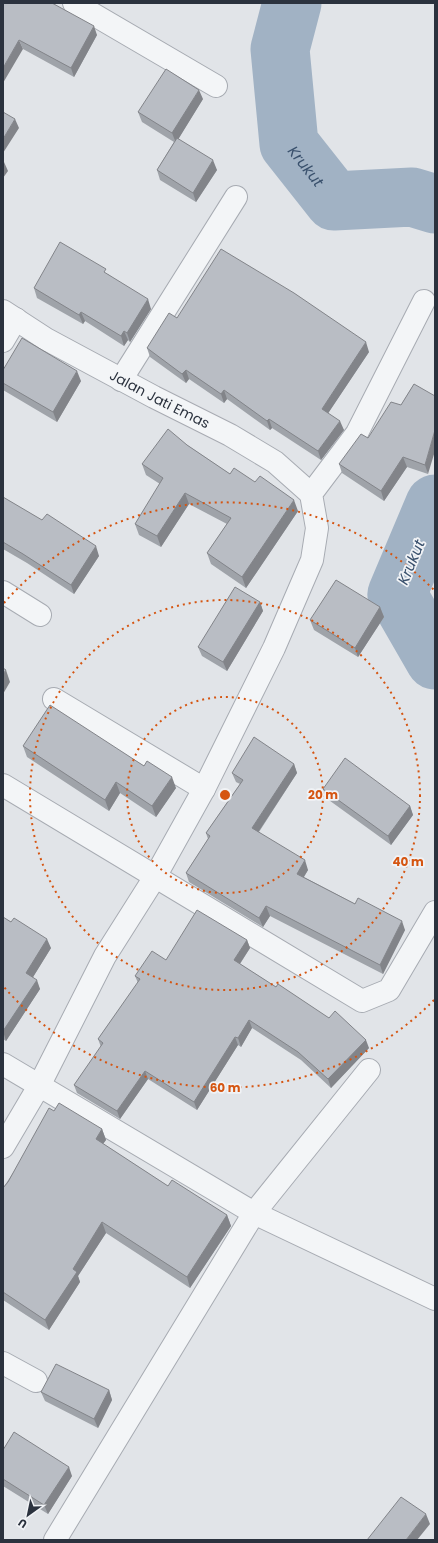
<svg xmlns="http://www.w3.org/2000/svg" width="438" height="1543" font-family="Poppins,sans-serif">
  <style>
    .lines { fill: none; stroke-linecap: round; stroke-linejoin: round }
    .river { stroke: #a1b2c4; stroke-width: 59 }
    .street-casing { stroke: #a7abb2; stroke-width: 24 }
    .street { stroke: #f3f5f7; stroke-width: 22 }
    .wall { fill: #9fa3a9 }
    .shaded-wall { fill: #828489 }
    .building { fill: #b9bdc4; stroke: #828489 }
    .ring { fill: none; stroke: #d55511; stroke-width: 2; stroke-dasharray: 2 4 }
    .labels { text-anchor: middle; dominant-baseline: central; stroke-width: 3.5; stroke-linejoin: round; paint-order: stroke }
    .street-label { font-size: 14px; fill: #2b323e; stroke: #f1f3f6 }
    .water-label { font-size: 15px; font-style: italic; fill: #3a516d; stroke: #f1f3f6 }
    .centre { fill: #d55511; stroke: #f1f3f6; stroke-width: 2 }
    .ring-label { font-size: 12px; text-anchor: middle; font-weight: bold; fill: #d55511; stroke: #f1f3f6; stroke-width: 3.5; stroke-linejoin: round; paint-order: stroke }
  </style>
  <rect width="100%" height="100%" fill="#e1e4e8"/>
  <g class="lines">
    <g class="river">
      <path id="s1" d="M292 3 280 49 289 144 334 201 412 197 435 204"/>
      <path d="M435 504 397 594 435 660"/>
    </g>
    <defs>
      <g id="street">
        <path d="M74 3 216 86"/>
        <path id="s2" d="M3 311 46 339 154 397 230 435 275 462 311 494"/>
        <path d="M3 341 16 319"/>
        <path d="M121 380 236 197"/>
        <path d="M3 592 40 615"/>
        <path d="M54 699 204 789"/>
        <path d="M3 785 362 1001 389 990 435 912"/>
        <path d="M3 1064 254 1213 435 1299"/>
        <path d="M3 1147 39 1086 105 956 155 877 204 789 274 648 312 560 317 528 311 494 357 433 424 301"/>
        <path d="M3 1363 36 1381"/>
        <path d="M55 1540 254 1213 369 1070"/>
      </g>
    </defs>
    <use href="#street" class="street-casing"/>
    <use href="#street" class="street"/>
  </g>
  <path class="wall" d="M3 3H56L55 5 97 35 74 77 23 49Z
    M203 99 178 139 217 170 196 202 160 180 157 170 174 142 142 122 138 112Z
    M108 274 151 309 130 342 128 340 124 346 85 321 83 324 37 298 34 288Z
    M177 318 369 352 328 413 344 430 321 460 272 428 270 430 227 399 224 403 189 379 186 383 150 357 147 348Z
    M3 370 81 381 57 422 3 390Z
    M414 384 428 474 407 467 384 501 342 473 339 464 368 438 401 405Z
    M187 445 230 474 298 511 246 588 211 564 207 553 227 524 189 504 161 547 139 535 135 524 160 484 146 475 142 464Z
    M3 497 99 556 74 594 27 563 3 549Z
    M260 602 263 611 227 671 202 656 198 647Z
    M380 607 384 617 358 657 314 630 310 620Z
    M23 746 176 788 156 817 120 793 109 811 27 757Z
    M294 764 297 773 259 832 308 870 304 877 405 930 383 974 270 916 263 927 189 882 186 873 208 839 206 833 240 784 236 782 232 773Z
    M323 789 410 806 413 815 391 845 326 798Z
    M3 917 51 948 33 977 40 989 6 1041 3 1039Z
    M247 940 250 948 240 964 369 1048 331 1088 301 1060 252 1028 241 1047 238 1045 197 1110 148 1079 120 1119 77 1093 74 1085 101 1047 98 1039 138 983 135 976 166 960Z
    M54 1111 102 1129 106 1140 103 1144 168 1186 227 1215 231 1226 190 1288 106 1233 78 1276 80 1282 49 1330 3 1300V1188Z
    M109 1390 112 1400 98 1428 45 1401 41 1392Z
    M3 1450 72 1476 48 1514 3 1486Z"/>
  <path class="shaded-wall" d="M94 26 97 35 74 77 71 68Z
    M19 40 23 49 3 83V68Z
    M199 90 203 99 176 143 172 133Z
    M15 119 19 128 3 153V139Z
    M213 160 217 170 196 202 193 193Z
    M4 162 8 171 3 178V164Z
    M148 299 151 309 130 342 127 333Z
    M81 312 85 321 83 324 79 315Z
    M124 331 128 340 124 346 121 336Z
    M366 342 369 352 325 418 322 409Z
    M186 370 189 379 186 383 182 374Z
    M77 371 81 381 57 422 53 412Z
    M224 390 227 399 224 403 221 394Z
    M269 419 272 428 270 430 267 421Z
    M340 421 344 430 321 460 318 451Z
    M435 430V451L428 474 425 465Z
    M403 457 407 467 384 501 381 491Z
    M185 493 189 504 161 547 157 536Z
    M294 500 298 511 246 588 242 577Z
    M96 546 99 556 74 594 71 585Z
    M260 602 263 611 227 671 223 662Z
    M380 607 384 617 358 657 355 648Z
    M6 670 10 682 3 694V674Z
    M294 764 297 773 255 837 252 828Z
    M172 777 176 788 156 817 152 806Z
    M116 782 120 793 109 811 105 800Z
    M410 806 413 815 391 845 388 836Z
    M305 860 308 870 300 883 297 874Z
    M266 906 270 916 263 927 259 918Z
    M402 921 405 930 383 974 380 965Z
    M47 939 51 948 30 982 26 973Z
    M247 940 250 948 237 968 234 960Z
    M37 980 40 989 6 1041 3 1031Z
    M249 1020 252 1028 241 1047 238 1038Z
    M235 1037 238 1045 197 1110 194 1102Z
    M366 1040 369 1048 331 1088 328 1079Z
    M145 1071 148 1079 120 1119 117 1111Z
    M102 1129 106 1140 99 1149 96 1139Z
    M227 1215 231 1226 190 1288 187 1277Z
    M102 1222 106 1233 78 1276 80 1282 49 1330 45 1320 73 1269Z
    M109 1390 112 1400 98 1428 94 1419Z
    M69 1467 72 1476 48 1514 44 1505Z
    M426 1514 430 1524 417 1540H406Z"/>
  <path class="building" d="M3 3H52L94 26 71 68 19 40 3 68Z
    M166 69 199 90 172 133 138 112Z
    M3 112 15 119 3 139Z
    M177 138 213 160 193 193 157 170Z
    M60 242 106 269 104 272 148 299 127 333 124 331 121 336 81 312 79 315 34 288Z
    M221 249 294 293 366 342 322 409 340 421 318 451 269 419 267 421 224 390 221 394 186 370 182 374 147 348 169 313 177 318Z
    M22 338 77 371 53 412 3 383V370Z
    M414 384 435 396V430L425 465 403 457 381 491 339 464 361 434 368 438 391 402 401 405Z
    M168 429 187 445 230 474 234 468 255 482 260 476 294 500 242 577 207 553 231 518 185 493 157 536 135 524 163 478 142 464Z
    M3 497 42 520 47 514 96 546 71 585 23 554 3 542Z
    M336 580 380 607 355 648 310 620Z
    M235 587 260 602 223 662 198 647Z
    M3 668 6 670 3 674Z
    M50 705 144 766 147 761 172 777 152 806 116 782 105 800 23 746Z
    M254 737 294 764 252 828 305 860 297 874 355 904 358 898 402 921 380 965 266 906 259 918 186 873 210 836 206 833 243 780 232 773Z
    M345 758 410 806 388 836 323 789Z
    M197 910 247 940 234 960 276 987 278 984 329 1018 335 1011 366 1040 328 1079 298 1052 249 1020 238 1038 235 1037 194 1102 145 1071 117 1111 74 1085 103 1043 98 1039 140 979 135 976 152 951 166 960Z
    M3 917 11 922 14 918 47 939 26 973 37 980 3 1031Z
    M59 1103 102 1129 96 1139 168 1186 172 1180 227 1215 187 1277 102 1222 73 1269 77 1272 45 1320 3 1292V1188L8 1182 49 1108 54 1111Z
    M56 1364 109 1390 94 1419 41 1392Z
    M14 1432 69 1467 44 1505 3 1479V1450Z
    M401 1497 426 1514 406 1540H367Z"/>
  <g class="ring">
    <circle cx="225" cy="795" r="98"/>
    <circle cx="225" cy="795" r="195"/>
    <path d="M434 1000A293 293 0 0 1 4 987M4 603A293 293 0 0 1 434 590"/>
  </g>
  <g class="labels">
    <g class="street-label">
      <text stroke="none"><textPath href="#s2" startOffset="180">Jalan Jati Emas</textPath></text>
    </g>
    <g class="water-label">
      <text stroke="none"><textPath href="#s1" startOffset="171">Krukut</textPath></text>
      <text transform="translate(411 562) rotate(-67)">Krukut</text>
    </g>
  </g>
  <circle cx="225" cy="795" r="6" class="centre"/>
  <g class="ring-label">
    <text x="323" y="799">20 m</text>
    <text x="408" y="866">40 m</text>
    <text x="225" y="1092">60 m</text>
  </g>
  <rect width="438" height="1543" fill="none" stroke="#2b323e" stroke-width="8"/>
  <g transform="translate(28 1515) rotate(213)" stroke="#f1f3f6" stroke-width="3" paint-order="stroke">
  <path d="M0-3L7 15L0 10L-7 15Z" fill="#2b323e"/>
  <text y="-6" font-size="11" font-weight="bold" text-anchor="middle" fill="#2b323e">U</text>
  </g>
</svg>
